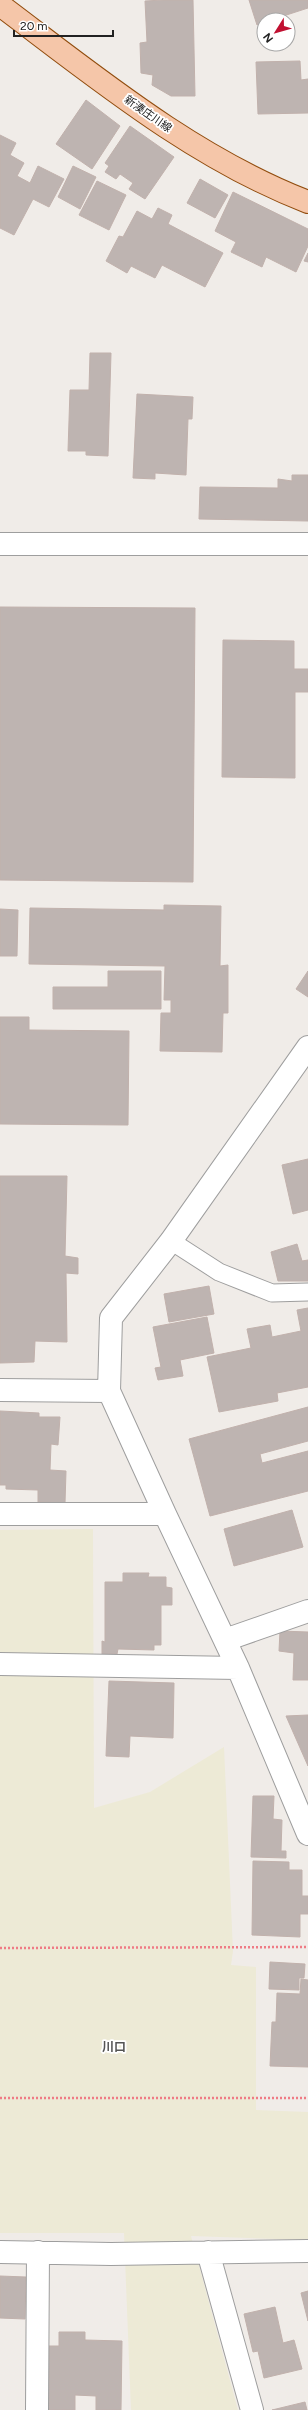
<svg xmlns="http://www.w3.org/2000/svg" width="308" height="2410" font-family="Figtree,'Noto Sans JP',sans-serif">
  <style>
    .farmland { fill: #edead6 }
    .building { fill: #beb4b1; stroke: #c1b1ac }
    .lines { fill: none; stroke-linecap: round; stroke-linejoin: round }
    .lane-casing { stroke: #9e9e9e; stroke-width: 19 }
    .street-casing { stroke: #9e9e9e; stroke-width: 24 }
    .primary-casing { stroke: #914c0d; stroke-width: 24 }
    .path { stroke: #ef7b85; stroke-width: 2.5; stroke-dasharray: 2 2; stroke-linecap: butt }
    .lane { stroke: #fff; stroke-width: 17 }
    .street { stroke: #fff; stroke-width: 22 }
    .primary { stroke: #f5c6a9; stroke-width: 22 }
    .labels { text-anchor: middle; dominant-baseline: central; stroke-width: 3.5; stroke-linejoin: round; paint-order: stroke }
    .street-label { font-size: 11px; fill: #212121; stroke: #fff }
    .neighbourhood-label { font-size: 12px; font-weight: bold; fill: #545454; stroke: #fff }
  </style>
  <rect width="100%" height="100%" fill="#f0ece8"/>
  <path class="farmland" d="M93 1529 94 1808 150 1792 224 1747 233 1951 231 1965 256 1967V2110L308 2112V2240L191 2236 238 2410H131L124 2233H0V1530Z"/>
  <path class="building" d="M163 0H193L195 96H171L152 85 153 75 141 73 140 43 147 42 145 1Z
    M249 0H308V8L271 20H264V22L257 25Z
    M300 61 301 80 308 79V113L258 114 256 62Z
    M86 100 120 126 92 169 56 144Z
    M130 126 174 157 145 199 129 189 133 183 120 174 116 179 105 172 109 166 105 163Z
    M0 135 16 143 10 155 24 163 17 176 30 183 38 166 64 179 49 207 33 199 14 235 0 228Z
    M73 166 96 177 80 209 58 197Z
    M200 179 228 195 215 218 187 203Z
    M97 181 126 195 109 230 79 215Z
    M233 192 308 229V246L296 272 266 257 262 267 231 252 236 242 215 231Z
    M158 208 172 215 168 224 223 253 205 287 162 265 155 278 131 266 127 273 106 261 119 236 123 237 137 211 152 219Z
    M308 253V262L304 261Z
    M90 353H111L108 456 86 455V451H68L70 390H89Z
    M137 394 193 397 192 419H188L186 475 155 473V479L133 478Z
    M292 475H308V521L199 519 200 487 278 488V479L292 481Z
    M0 607 195 608 193 882 0 880Z
    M223 640 294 641V669H308V692H295V778L222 777Z
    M164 905 221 906 220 966 228 965V1013H223L222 1052 160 1051 161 1013H171V1000H164L165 966 29 964 30 908 164 910Z
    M0 909 18 910 17 956H0Z
    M108 971H161V1009H53V987H108Z
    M308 971V997L296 989Z
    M0 1017H29V1030L129 1031 128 1125 0 1124Z
    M308 1159V1210L293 1214 282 1165Z
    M0 1176H67L65 1256 78 1258V1274L66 1273 67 1342 35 1341 34 1362 0 1363Z
    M297 1244 302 1261 308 1260V1281H278L271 1252Z
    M209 1286 214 1314 169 1322 164 1294Z
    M308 1308V1387L277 1393 278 1401 219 1412 207 1357 251 1348 247 1329 270 1325 272 1337 301 1331 297 1310Z
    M207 1317 214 1353 180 1360 183 1376 158 1380 155 1368 161 1367 153 1327Z
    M308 1407V1441L260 1454 262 1463 308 1451V1491L210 1516 189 1439Z
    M0 1411 39 1413V1417H60L58 1445 51 1444 50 1470 66 1471 65 1503 38 1502V1490L6 1489V1485H0Z
    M292 1510 303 1547 234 1566 224 1529Z
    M123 1573H149L148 1577H166V1587L172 1588V1605H161V1645H154V1650L118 1649 117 1654H102V1641L105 1642V1582H123Z
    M280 1631 308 1632V1680H293L294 1653 279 1651Z
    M109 1681 174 1683 173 1738 130 1736 129 1757 106 1756Z
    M308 1715V1766L286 1716Z
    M253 1796H274L273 1819 282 1820 281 1851H286V1858L251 1857Z
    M253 1861 289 1862V1870H302V1896H308V1914H300V1937L252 1935Z
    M270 1962 305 1964 304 1978H299V1990L269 1989Z
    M301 1979 308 1980V2067L270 2066 272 2022H276L277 1993 300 1994Z
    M0 2276 26 2277 25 2319 0 2318Z
    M308 2291V2321L301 2293Z
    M275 2307 283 2343 294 2340 302 2369 264 2378 258 2351 253 2352 244 2314Z
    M59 2332H85V2340L122 2341 121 2410H96V2396L75 2395V2410H48V2346H59Z
    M305 2402 307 2410H272Z"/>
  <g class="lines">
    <defs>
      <path id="lane" d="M171 1241 219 1272 272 1293 308 1292"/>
      <path id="street" d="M0 544H308
        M308 1047 171 1241 111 1318 109 1391 165 1514 238 1668 308 1834
        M0 1390 109 1391
        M0 1514H165
        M225 1640 308 1611
        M0 1664 238 1668
        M0 2252 111 2254 308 2251
        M208 2252 252 2410
        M37 2410 38 2252"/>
      <path id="primary" d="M0 5C97 78 194 158 308 202"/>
    </defs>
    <use href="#lane" class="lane-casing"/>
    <use href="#street" class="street-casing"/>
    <use href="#primary" class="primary-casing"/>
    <path class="path" d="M0 1948 308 1947
      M0 2098H308"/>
    <use href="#lane" class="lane"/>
    <use href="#street" class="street"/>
    <use href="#primary" class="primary"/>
  </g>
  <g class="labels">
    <g class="street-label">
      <text transform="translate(148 114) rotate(35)">新湊庄川線</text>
    </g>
    <g class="neighbourhood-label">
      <text x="114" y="2047">川口</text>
    </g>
  </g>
  <g transform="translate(276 32) rotate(233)"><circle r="19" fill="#ffffff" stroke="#a6a6a6"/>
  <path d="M0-3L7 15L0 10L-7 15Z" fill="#c11132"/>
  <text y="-6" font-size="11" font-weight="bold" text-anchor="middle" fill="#212121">N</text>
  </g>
  <path d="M14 30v6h99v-6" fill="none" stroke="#212121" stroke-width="2"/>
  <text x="20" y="30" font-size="12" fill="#212121" stroke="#ffffff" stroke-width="3" paint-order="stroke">20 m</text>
</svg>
